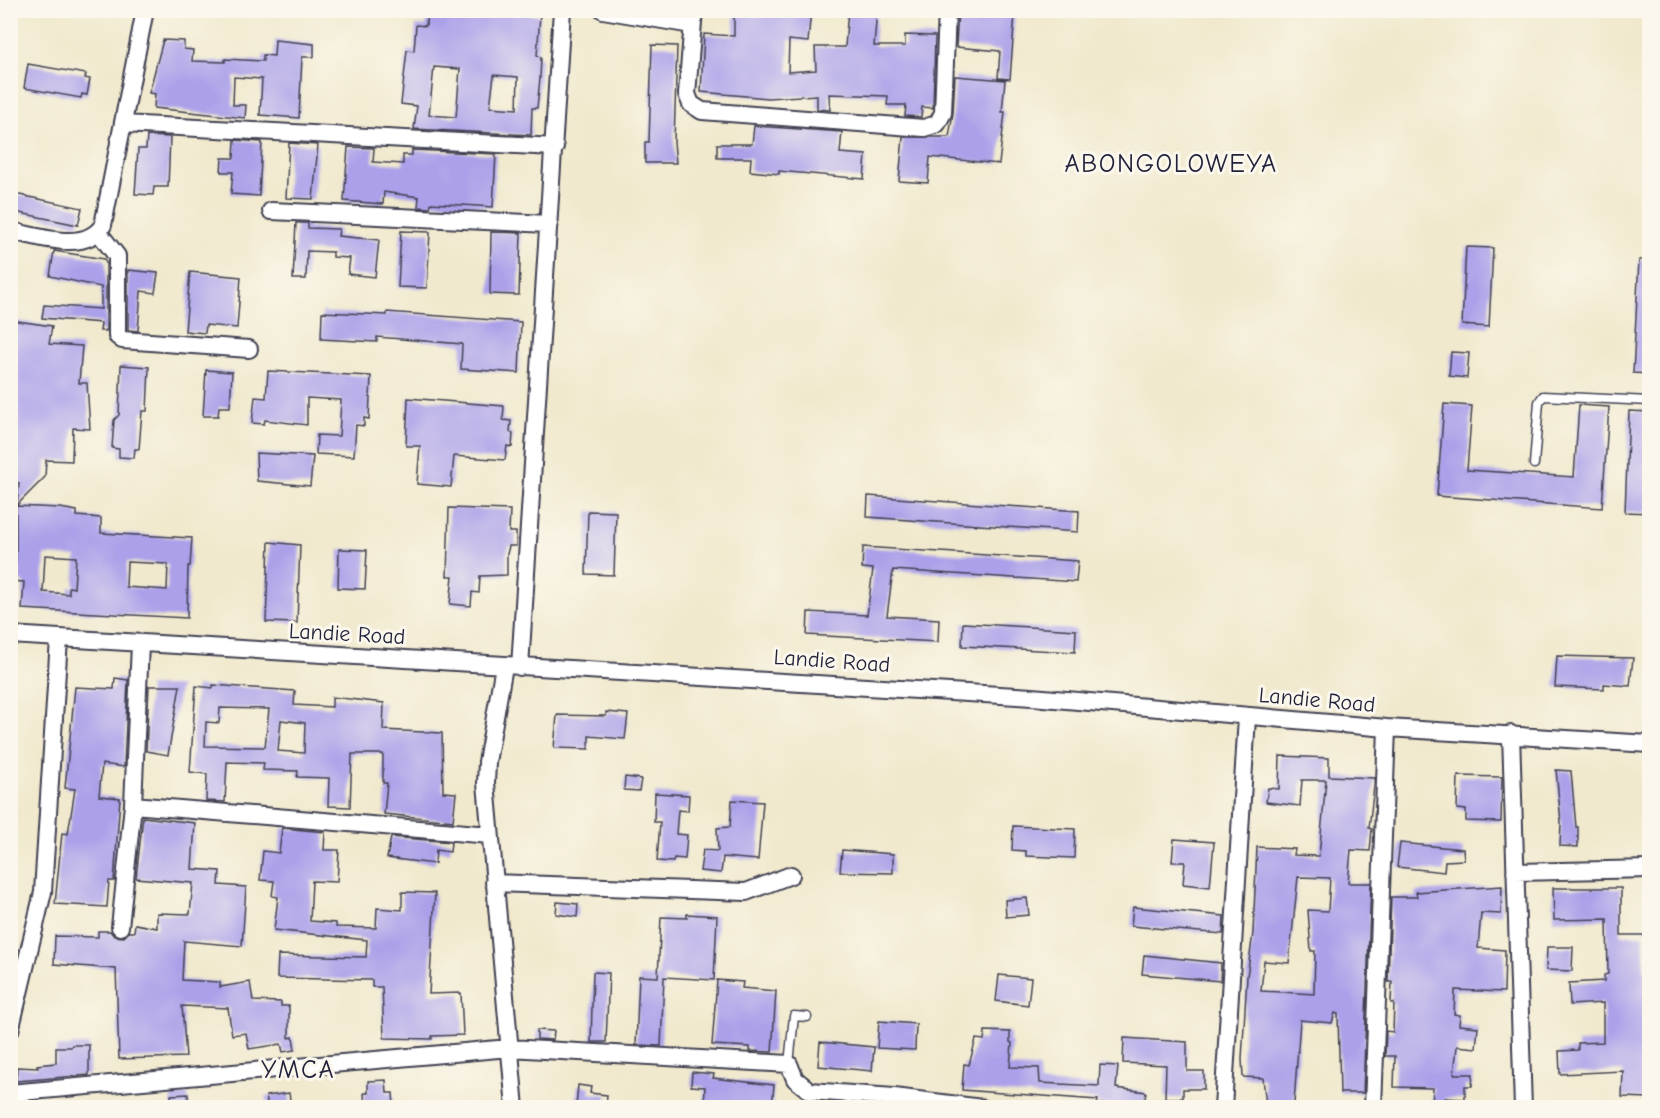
<svg xmlns="http://www.w3.org/2000/svg" width="1660" height="1118" font-family="'Comic Neue',sans-serif">
  <style>
    .building { fill: #aba0e9; fill-rule: evenodd }
    .lines { fill: none; stroke-linecap: round; stroke-linejoin: round }
    .service-casing { stroke: #414051; stroke-width: 11 }
    .minor-casing { stroke: #414051; stroke-width: 20 }
    .service { stroke: #fff; stroke-width: 8 }
    .minor { stroke: #fff; stroke-width: 16 }
    .labels { text-anchor: middle; dominant-baseline: central; stroke-width: 6; stroke-linejoin: round; paint-order: stroke }
    .street-label { font-size: 22px; fill: #22223b; stroke: #fbf7ec }
    .quarter-label { font-size: 26px; letter-spacing: 1.5px; fill: #22223b; stroke: #fbf7ec }
  </style>
  <rect width="100%" height="100%" fill="#fbf7ec"/>
  <filter id="ink" filterUnits="userSpaceOnUse"><feTurbulence type="fractalNoise" baseFrequency=".0167" numOctaves="2"/><feDisplacementMap in="SourceGraphic" scale="12" xChannelSelector="R" yChannelSelector="G"/><feConvolveMatrix kernelMatrix="1 2 1 2 8 2 1 2 1" color-interpolation-filters="sRGB"/></filter>
  <filter id="wash" filterUnits="userSpaceOnUse"><feTurbulence type="fractalNoise" baseFrequency=".008" numOctaves="4" result="noise"/><feDisplacementMap in="SourceGraphic" scale="24" xChannelSelector="R" yChannelSelector="G"/><feGaussianBlur stdDeviation="1.35" result="paint"/><feColorMatrix in="noise" values="0 0 0 0 0 0 0 0 0 0 0 0 0 0 0 0 0 1.4 0 .05"/><feComposite in="paint" operator="in"/></filter>
  <g filter="url(#wash)">
    <rect width="100%" height="100%" fill="#f0e9cd"/>
    <g id="blocks">
      <path class="building" d="M450 10 540 15 537 56 541 57 540 78 537 108H532L531 135 414 129 417 106 401 104 407 50 414 51 416 25 426 26 427 12 449 14ZM434 67 460 69 456 117 429 115ZM494 75 518 77 517 109 490 107Z
        M734 10H811L808 42 789 40 788 72 816 70 815 47H845L848 10H877L874 46H905V35L935 36 933 108 922 107 921 117 905 116 906 105H887L888 96 829 94 830 110 817 109V95L768 98 701 92 704 34 734 36Z
        M958 10 1015 13 1010 79 998 78 1000 51 956 47Z
        M163 40 184 41V49L193 50 192 61 225 62V59L263 61V55L274 56 275 40 314 44V57H302L299 118 260 115 262 79 234 77 233 105H246L245 118 154 108 155 94 149 93Z
        M652 45 677 46 674 142 676 163H645V142H649Z
        M28 64 86 74 85 78 90 79 87 95 82 94 81 98 24 88Z
        M955 76 1005 80 1002 112H1005L999 164 930 157 928 183 899 181 903 137H949L953 113Z
        M754 126 842 132 840 153 866 155 864 179 779 171V174L750 171 751 158H717V144H752Z
        M147 136 170 137 168 187H154L153 195 135 194 138 149H146Z
        M235 140 262 142 259 196 231 194 233 172H221L222 158H234Z
        M289 143 318 145 313 199 286 198Z
        M348 147 374 148 373 162 403 164V155H412V150L496 154 493 207 431 203 430 208 418 207 419 197 384 192 383 204 344 201Z
        M10 193 82 208 78 225 10 211Z
        M296 223H308V228L339 229 338 236 379 240 375 277 348 274 350 258 333 257V252L307 251 306 279H293Z
        M401 231 430 232 427 288 398 287Z
        M491 232 521 233 519 295 490 294Z
        M1466 247 1493 248 1489 327 1462 325Z
        M54 251 104 259 106 263V331H100L101 323 42 318 44 305 101 309V287L50 276Z
        M1639 260H1650V374L1633 373Z
        M128 270 158 273 155 293 141 291 138 331 128 330Z
        M190 272 241 277 237 328 206 325 205 333 185 331Z
        M322 312 387 315V312L521 322 519 373 461 369 462 344 377 337V342L321 339Z
        M10 320 52 326 49 344 82 346 79 383H87L90 429 73 428 72 461 46 460 45 477 17 505 19 483 10 482Z
        M1451 352 1469 353 1467 378 1449 376Z
        M121 365 149 367 147 411H142L139 449H135L134 458 119 457V449L112 448 114 420 119 415Z
        M206 370 232 372 230 407H219L218 416H203Z
        M268 371 371 376 369 419 364 418V426L356 425 354 456 316 454 317 435 339 436 341 400 307 398V425L265 420 264 424 252 423 255 397 266 398Z
        M408 398 504 406 503 420 511 421 510 432 513 433 512 447 507 446 505 460 454 456 451 487 417 484 420 446H406Z
        M1444 404 1472 406 1467 470 1574 477 1579 405 1609 407 1602 508 1437 496Z
        M1629 411 1650 412V513L1625 512Z
        M256 453 313 456 310 486 257 481Z
        M868 496 1079 511 1078 532 867 517Z
        M16 506 60 508 77 511V516L101 518V533L192 538 190 566H188L187 618 22 609 24 582 10 581V562H16ZM45 555 76 557 74 588 69 587V594L43 592ZM127 562 168 564 167 590 126 587Z
        M449 508 510 510 509 532H516V546H509L507 554V575L480 576 479 593 472 592 471 606 450 604 453 576H447Z
        M588 511 616 512 614 575 586 574Z
        M269 542 300 545 297 623 266 622Z
        M863 547 1078 561 1076 582 893 570 887 616 939 619 938 642 807 635 808 612 867 615 873 569 862 568Z
        M339 549 367 550 365 589 338 588Z
        M963 623 1076 630 1075 652 962 646Z
        M1557 656 1633 658 1630 686 1604 684V689L1555 687Z
        M115 678 128 680 124 767 102 764 99 796 120 798 114 881H109L107 907 55 904 62 833 68 834 75 789 65 788 75 687 114 689Z
        M213 685 295 691 294 705 332 707V697L384 703 383 730 442 733 443 792 456 793 453 821 384 814 387 783H383V754H352L350 807 328 806 329 778 297 777 298 771 263 770 264 763 227 762 225 802 206 801 207 774 190 772 196 686 213 688ZM220 708 269 709 265 747 205 746 206 722 219 723ZM281 720 305 723 304 753 278 751Z
        M149 686H180L168 755 146 751Z
        M606 712 628 714 625 739 589 736V749L554 748 557 715 606 716Z
        M1280 756 1329 758V776L1375 778 1369 828 1372 829 1370 851 1351 850 1348 883H1371L1363 1093H1340L1338 1014 1335 1013 1332 1023 1300 1020 1294 1103 1266 1105 1263 1078 1243 1077 1242 1059 1247 977 1253 933 1257 847 1295 849 1294 855 1319 856 1326 780H1302L1300 806 1266 802 1268 788 1279 789ZM1298 877 1330 878 1328 911 1308 910 1311 951H1315L1314 994 1261 991 1264 961 1289 963Z
        M1556 770 1571 771 1576 827H1578V847L1560 846 1561 822Z
        M1458 776 1502 777 1501 822 1466 821V810L1457 809Z
        M625 777 641 779 639 791 624 790Z
        M655 793 689 795 688 811 678 810 676 834 687 835 685 859 674 858 673 862 657 861 660 822H654Z
        M732 800 763 802 758 860 723 857 721 873 700 871 703 850 718 851 717 828 730 827Z
        M143 817 195 823 192 869 220 871 219 885 246 887 242 946 184 941 182 980 220 982V987L250 982 253 1001 281 1002V1006H289V1038L293 1037 295 1050 283 1052 281 1044 249 1049 246 1033 232 1035 228 1008 182 1006 186 1057 119 1059 116 969 54 964 55 936 98 937V931H110L114 936 124 937 129 932H134L135 924 157 928V913L190 914 193 883 136 878Z
        M1013 826 1075 829 1074 858 1026 856V851L1012 850Z
        M282 828 325 832 324 850H339L337 882 312 881 310 921 336 923V927L376 928 377 908 402 910V892L435 893 429 994 461 993 463 1035 432 1036V1039L384 1038 382 987H372V980L277 978 278 955 366 957 367 940 274 930 278 897 272 896 274 881 260 880 263 851 279 853Z
        M391 837 451 842 450 852 436 850 435 864 387 858Z
        M1174 839 1214 842 1210 887 1183 884 1185 862H1172Z
        M1400 843 1463 849 1464 860 1445 861 1444 872 1397 867Z
        M842 850 893 854V873L840 872Z
        M1502 886 1501 914 1481 913 1478 948 1505 950 1504 992 1455 990 1454 1014 1460 1015 1459 1025 1478 1027 1476 1048 1457 1046 1454 1074H1473L1472 1086H1465V1099L1445 1098V1106H1432L1433 1088 1394 1087 1395 1056H1385L1386 1031 1393 1032 1394 1003H1391L1392 982H1388L1391 897H1417L1416 892Z
        M1553 888H1621V935H1644V973H1650V1098L1622 1097 1623 1071 1560 1074 1559 1051 1578 1050V1043L1603 1042V1003L1570 1005 1569 983 1604 981V975L1608 974 1607 919 1554 920Z
        M1027 898 1029 915 1006 917 1005 900Z
        M557 902 578 904 577 917 556 914Z
        M1133 907 1224 916 1223 934 1131 926Z
        M687 914 717 916 714 980 664 977 661 1046 636 1045 639 976 658 977 661 917 687 918Z
        M1547 947H1573L1572 971 1546 970Z
        M1144 955 1221 963 1220 981 1142 974Z
        M593 972 609 973 606 1042H591Z
        M999 975 1031 978 1028 1005 996 1001Z
        M717 980 743 982 742 988 776 991 772 1052 750 1051V1047L712 1045Z
        M879 1021 916 1024 915 1050 877 1048Z
        M537 1030 554 1031 553 1040 537 1039Z
        M985 1031 1010 1032V1042L1012 1043 1010 1067 1039 1068 1040 1083 1099 1086 1100 1065 1118 1066 1116 1088 1146 1092 1144 1107 1097 1104 1098 1100 962 1090 964 1064 969 1065 976 1039 984 1040Z
        M1124 1038 1187 1042V1071H1204V1089H1183V1098H1165L1166 1065 1123 1063Z
        M820 1042 874 1047 872 1071 818 1066Z
        M72 1045H89V1075L16 1081 17 1067 38 1068 37 1065 56 1063V1047H71Z
        M692 1072 714 1074 713 1078 774 1085 772 1107H704L705 1087 691 1086Z
        M386 1080 387 1093H393L394 1107H365L364 1093H368V1081Z
        M578 1085 591 1087 590 1093 607 1095 606 1107H576Z
        M289 1093 291 1107H268L266 1096Z
        M188 1094 189 1106 172 1107 171 1095Z"/>
    </g>
  </g>
  <g filter="url(#ink)">
    <use href="#blocks" fill-opacity="0" stroke="#414051" stroke-width="1.5"/>
    <g class="lines">
      <defs>
        <path id="service" d="M1534 464 1539 402 1543 396 1650 401
          M789 1064 794 1016 807 1017"/>
        <path id="minor" d="M603 10 692 25
          M694 10 687 94 691 104 702 111 924 128 937 124 943 113 947 10
          M123 124 555 147
          M271 211 549 224
          M10 231C38 236 85 254 103 225L145 10
          M99 233 117 256V336L122 340 249 349
          M10 635 1032 697 1387 728 1650 744
          M140 644 133 805 490 835
          M504 666 487 762 486 783 515 1108
          M520 667 562 10
          M1511 734 1523 1108
          M1515 872 1650 869
          M494 883 746 892 791 875
          M120 927 133 805
          M10 1031 43 892 59 639
          M10 1093 509 1048 789 1064 795 1079 810 1091 894 1097 893 1108
          M894 1097 982 1108
          M1223 1108 1247 717
          M1373 1108 1387 728"/>
      </defs>
      <use href="#service" class="service-casing"/>
      <use href="#minor" class="minor-casing"/>
      <use href="#service" class="service"/>
      <use href="#minor" class="minor"/>
    </g>
  </g>
  <g class="labels">
    <g class="street-label">
      <text transform="translate(347 634) rotate(3)">Landie Road</text>
      <text transform="translate(832 661) rotate(4)">Landie Road</text>
      <text transform="translate(1317 700) rotate(5)">Landie Road</text>
    </g>
    <g class="quarter-label">
      <text x="1171" y="164">ABONGOLOWEYA</text>
      <text x="298" y="1070">YMCA</text>
    </g>
  </g>
  <rect width="1660" height="1118" fill="none" stroke="#fbf7ec" stroke-width="36"/>
</svg>
